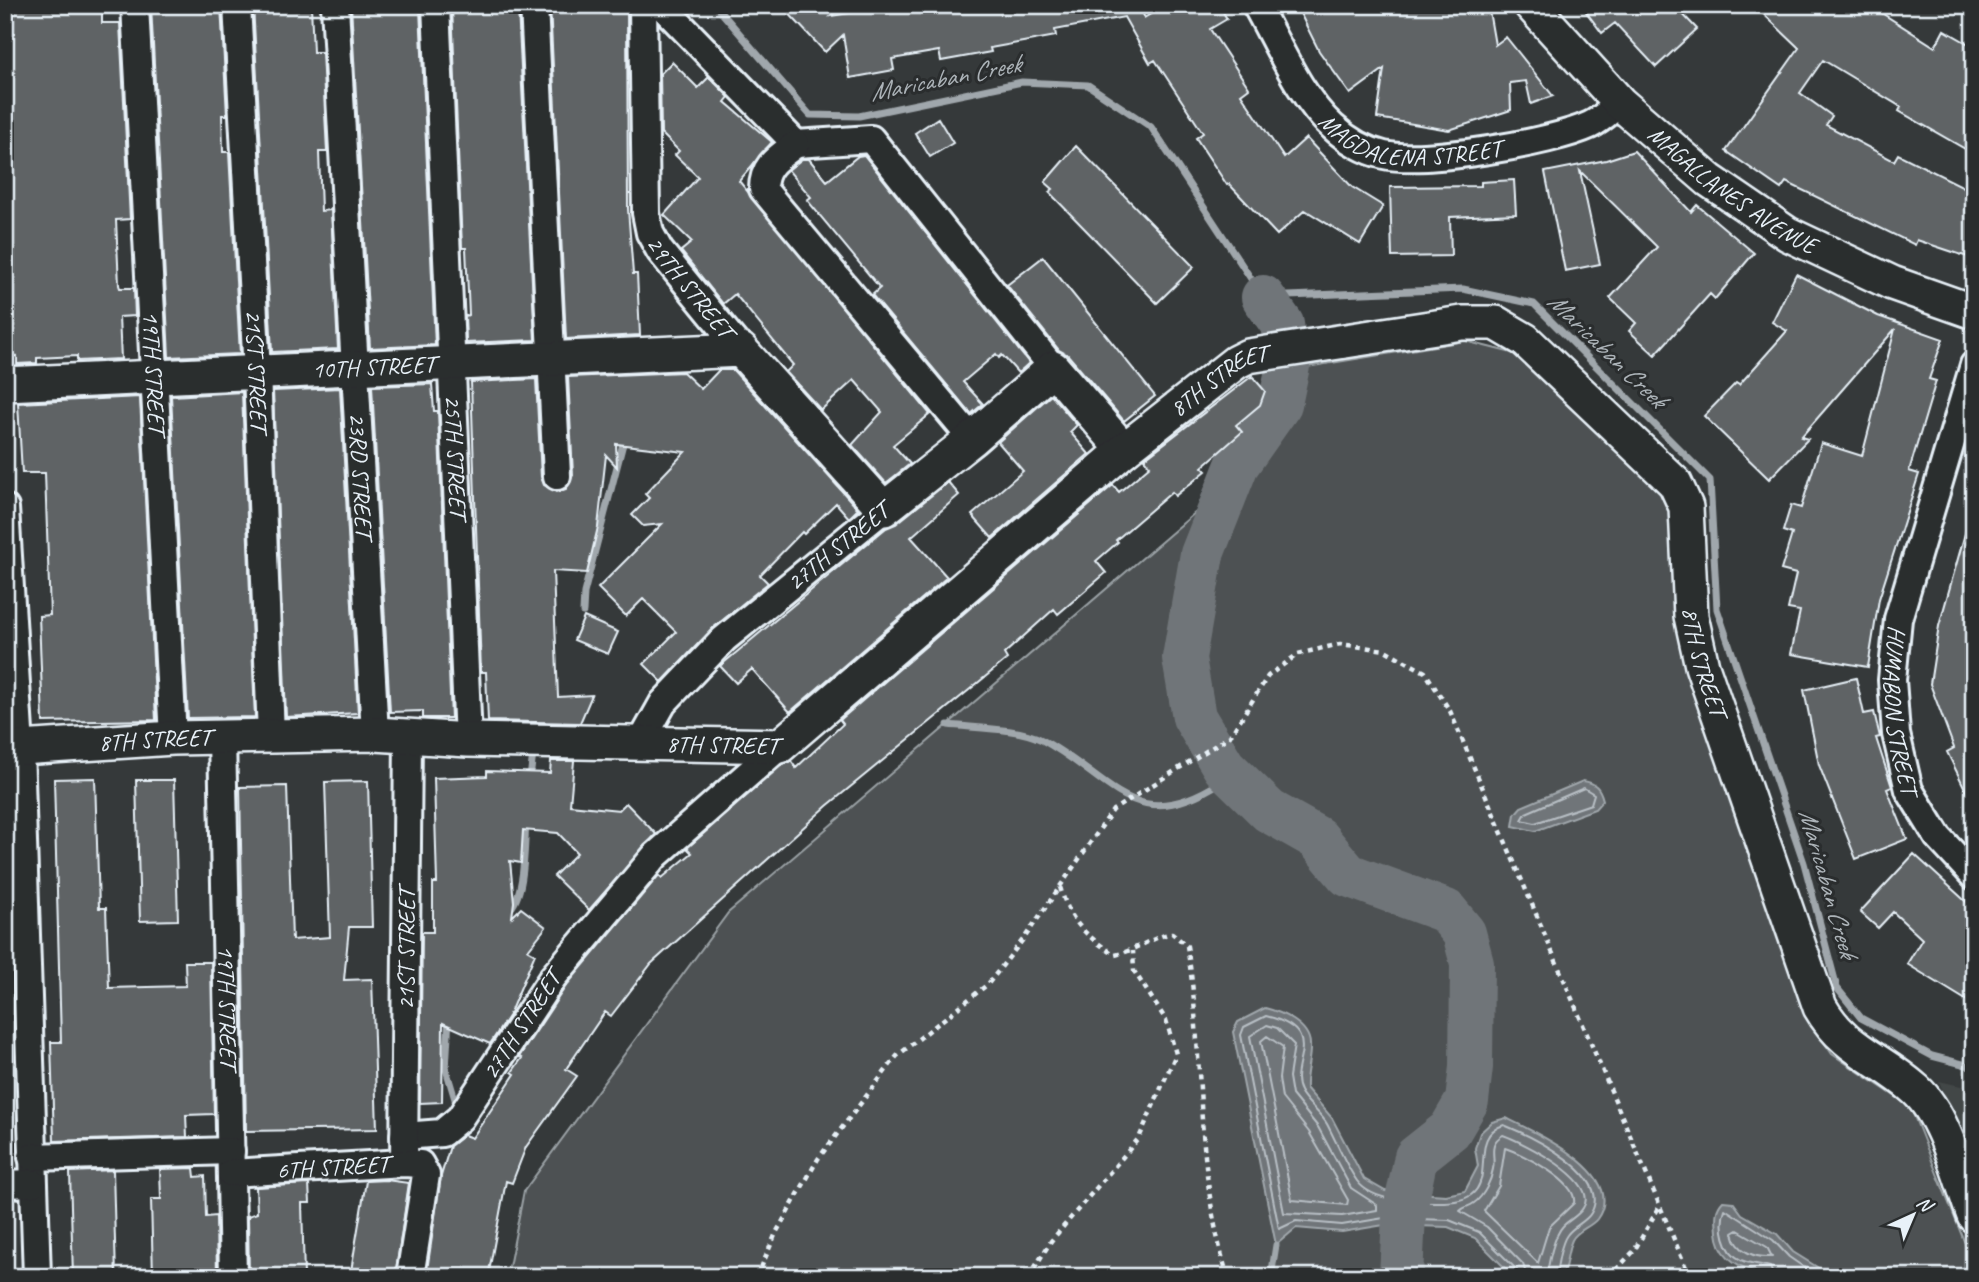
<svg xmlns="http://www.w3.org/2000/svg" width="1979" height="1282" font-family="Caveat,sans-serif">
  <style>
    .built { fill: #424647 }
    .green { fill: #4d5152; stroke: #9aa1a5; stroke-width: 2 }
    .water { fill: #707579; stroke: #a0a7ac; stroke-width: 2 }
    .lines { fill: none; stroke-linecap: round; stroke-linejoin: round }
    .shore { stroke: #b8bfc5; stroke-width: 2 }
    .stream { stroke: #a0a7ac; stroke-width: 7 }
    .river { stroke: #707579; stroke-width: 44 }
    .building { fill: #5f6365; stroke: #e8f1f8; stroke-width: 2 }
    .minor-casing { stroke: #e8f1f8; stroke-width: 32 }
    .tertiary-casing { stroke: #e8f1f8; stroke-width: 38 }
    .path { stroke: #e8f1f8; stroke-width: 4.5; stroke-dasharray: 5 5; stroke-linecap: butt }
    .minor { stroke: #2a2d2e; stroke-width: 26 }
    .tertiary { stroke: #2a2d2e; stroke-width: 33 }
    .labels { text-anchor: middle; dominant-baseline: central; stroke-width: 6; stroke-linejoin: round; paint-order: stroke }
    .street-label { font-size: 24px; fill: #e8f1f8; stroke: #2a2d2e }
    .water-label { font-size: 26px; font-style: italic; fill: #acb3b8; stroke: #2a2d2e }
  </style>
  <rect width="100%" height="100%" fill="#35393a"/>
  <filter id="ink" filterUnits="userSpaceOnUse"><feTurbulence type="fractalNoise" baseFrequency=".0143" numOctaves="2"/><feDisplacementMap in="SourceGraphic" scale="14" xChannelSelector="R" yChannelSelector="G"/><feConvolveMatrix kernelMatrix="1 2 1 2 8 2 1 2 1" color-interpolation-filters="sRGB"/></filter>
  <g filter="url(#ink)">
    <path class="built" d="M1939 1081 1974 1089V1170Z"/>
    <path class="green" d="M1465 341 1516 354 1667 499 1673 508 1687 665 1805 1014 1832 1054 1905 1103 1912 1111 1974 1266V1277H507L524 1191 728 913 1252 464 1307 367Z"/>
    <path class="water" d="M1583 781C1596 783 1600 788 1603 800L1595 809 1535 831 1513 826 1515 814 1521 807Z
      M1265 1008C1281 1012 1309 1024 1310 1044 1311 1059 1305 1073 1306 1088L1332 1118 1364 1179 1385 1191 1446 1195 1465 1191 1478 1166 1475 1148 1480 1133 1492 1122 1506 1118C1535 1132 1629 1174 1597 1219 1591 1227 1577 1230 1572 1240 1567 1251 1567 1265 1562 1277H1514L1475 1238 1448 1227 1384 1225 1342 1232 1296 1228 1276 1245 1233 1032 1238 1022Z
      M1723 1201 1733 1202 1742 1214 1777 1234 1793 1252 1833 1277C1795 1277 1721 1282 1717 1232 1716 1220 1714 1210 1723 1201Z"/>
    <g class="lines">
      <path class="shore" d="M1584 788 1594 794 1591 804 1535 823 1522 820 1526 813Z
        M1267 1025 1277 1028 1294 1045 1289 1077 1292 1095 1318 1127 1351 1188 1377 1205V1210L1342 1216 1284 1213 1250 1036Z
        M1267 1036 1283 1047 1279 1078 1282 1098 1309 1132 1348 1200 1347 1205 1292 1200 1261 1041Z
        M1505 1148C1523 1154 1578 1182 1574 1203L1549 1227 1538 1263 1484 1211 1499 1186Z
        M1738 1230 1767 1247 1772 1257C1755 1258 1737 1252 1733 1233Z
        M1518 1277 1517 1270 1479 1232 1449 1220 1384 1218 1342 1225 1296 1221 1279 1229 1241 1035 1244 1027 1266 1016C1330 1032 1286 1066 1300 1091 1306 1103 1320 1112 1327 1124 1337 1143 1345 1164 1357 1181 1374 1204 1419 1202 1444 1202 1510 1201 1461 1137 1504 1125 1531 1136 1613 1175 1591 1213 1586 1222 1573 1226 1567 1235 1561 1243 1557 1266 1556 1277
        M1527 1277 1523 1264 1487 1227 1460 1211C1465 1206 1469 1207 1474 1203 1484 1196 1491 1181 1493 1169 1496 1155 1487 1144 1503 1135 1523 1142 1601 1181 1583 1208 1579 1215 1569 1220 1563 1226 1554 1235 1548 1264 1547 1277
        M1774 1277 1770 1267C1761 1264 1749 1264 1741 1260 1724 1252 1719 1226 1725 1209L1773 1240 1789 1257 1818 1277"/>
      <path class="stream" d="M715 5 810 115 859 116 1022 82 1088 85 1151 127 1263 297 1463 289 1534 304 1710 480 1717 609 1804 863 1837 988 1861 1018 1932 1056 1974 1067
        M583 612 584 593 625 436
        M948 725C974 728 1020 728 1042 740 1113 778 1134 838 1221 782L1224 767
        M530 779 533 753
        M508 911C526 897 524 844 526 822
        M449 1017 446 1069 457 1106
        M1271 1277 1276 1245"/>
      <path class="river" d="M1263 297 1282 324 1288 366 1280 404 1237 465 1202 554 1184 658 1194 717 1224 767 1269 811 1317 838 1348 875 1446 911 1464 933 1472 963 1471 1067 1467 1101 1450 1130 1416 1157 1404 1214 1401 1277"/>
    </g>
    <path class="building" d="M5 5H102V23H120L130 219 116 220 119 285 120 288H134L135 316 119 317 121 359 77 361V356L37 358V363L17 364V356L10 357 5 227Z
      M151 5H221L227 115H222L223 152H229L240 354 169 357Z
      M253 5H311L313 52H322L327 152H319L321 211 331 210 338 349 272 352Z
      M351 5H419L420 8 435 345 370 348Z
      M550 5H627L628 209 633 274H637L640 335 566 339Z
      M781 5H843L831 16 898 5H1142L1144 18 1166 5H1219L1227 19 1210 29 1249 88 1241 94 1284 158 1306 138 1352 187 1383 206 1360 244 1305 210 1277 235 1229 184 1227 185 1196 138 1203 133 1155 60 1150 63 1124 17 1055 30 1056 36 990 48 991 52 941 61 939 51 892 59 894 70 850 78 843 35 825 52Z
      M1296 5H1488L1495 45 1506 37 1553 96 1531 104 1526 81 1510 83 1511 110 1449 130 1377 118 1384 69 1350 94 1319 51Z
      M1581 5H1674L1697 29 1656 67 1615 23 1602 33Z
      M1754 5H1869L1935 47 1944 30 1974 47V154L1899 111 1901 107 1823 60 1800 93 1832 116 1826 125 1894 161 1898 154 1974 192V259L1917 240 1915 245 1786 182 1781 189 1726 151 1799 48Z
      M482 6V9L518 8 535 340 466 343 465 316 469 315 466 248H462L452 7Z
      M672 62 698 88 709 77 729 97 725 102 772 142 739 181 930 414 893 445 910 464 886 483 852 445 882 412 854 380 821 410 786 372 793 365 735 294 723 304 681 251 692 242 664 215 698 177 675 155 679 151 661 133 660 74Z
      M938 118 953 143 930 157 915 133Z
      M1076 146 1194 267 1157 303 1049 192 1053 189 1045 182Z
      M1634 151 1691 212 1697 205 1754 253 1715 299 1710 294 1655 355 1629 331 1636 323 1610 298 1657 247 1580 171 1600 264 1565 271 1545 172 1606 160Z
      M864 155 1029 363 1018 373 1002 355 999 358 996 354 963 382 983 404 971 414 872 295 880 288 807 200 811 197 788 170 802 159H809L827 181 858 156Z
      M1514 180 1516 214 1450 217 1451 256 1392 257 1390 187 1481 186V182Z
      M1043 257 1155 396 1124 421 1068 355 1059 350 1007 285Z
      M1796 274 1878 316 1943 339 1929 379 1936 381 1909 471 1919 474 1879 599 1868 667 1791 654 1800 611 1788 609 1796 574 1781 570 1792 534 1783 531 1791 505 1801 508 1821 443 1862 456 1895 329 1801 437 1808 439 1769 479 1704 416 1736 383 1739 385 1787 331 1772 322Z
      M719 370H733L858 509 849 518 836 503 804 534 802 532 760 575 768 583 713 628 662 682 644 664 676 632 643 599 626 616 598 588 662 524 643 526 632 515 649 498 645 494 685 452 616 444 617 467 606 455 598 527 587 573 553 571 558 697 592 695 580 723 488 721 486 672H481L471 382 536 379 541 477 544 485 557 492 566 489 573 475 568 377 683 372 701 389Z
      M1252 376 1265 391 1260 405 1236 425 1242 432 1202 467 1206 471 1175 496 1172 492 1116 540 1118 542 1096 561 1106 573 1058 614 1054 609 1004 654 1007 659 827 806 651 964 611 1016 605 1012 566 1069 577 1076 526 1147 512 1183 506 1181 488 1277H426L441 1176 450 1146 464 1135 472 1138 515 1074 512 1072 522 1058 519 1057 566 986 659 875 662 878 692 853 687 848 783 764 791 761 796 768 843 724 840 720 1113 485 1119 492 1150 466 1144 459Z
      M432 384 434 411H438L451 718H423V711L390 712 372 386Z
      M340 388 358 713 286 717 273 391Z
      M242 392 255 717 188 718 171 396Z
      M1051 395 1077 425 1070 432 1089 454 992 538 972 515 1023 471 998 442Z
      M140 397 156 720 43 722 39 616 50 615 45 473H22L18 403Z
      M948 482 959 495 911 537 947 577 790 712 752 669 736 683 720 666 886 528 896 524Z
      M1968 523 1974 524V807L1947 752 1954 748 1930 684 1939 626Z
      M584 617 618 632 608 654 574 640Z
      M1856 678 1864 714 1874 712 1880 737 1876 738 1892 787 1887 789 1907 839 1856 859 1819 765 1804 690Z
      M551 761H574L570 805 619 810 626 803 656 834 589 910 554 876 577 853 558 833 523 830 521 863 510 861 514 902 512 917 521 908 546 927 528 950 535 954 509 1015 490 1044 443 1023 442 1102 420 1103 422 932H433V883H437L434 778 487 776V771L550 773Z
      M95 778 99 908H106L109 988 186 986 185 962H211L214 1114 186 1115 187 1137 54 1141 51 1042H61L54 779Z
      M136 780H174L178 920 140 921Z
      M368 781 372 927H349L344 980 372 979 377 1129 246 1131 240 787 287 786 292 940 330 937 325 782Z
      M1914 854 1974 909V1005L1907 964 1922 939 1893 912 1878 928 1860 912Z
      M194 1168 195 1177 205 1176 206 1217 216 1216 217 1277H153L151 1199H161L160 1169Z
      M113 1170 116 1277H73L70 1172Z
      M386 1180 409 1183 395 1277H350L366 1181Z
      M309 1184 310 1203H302L304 1277H249L248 1216 257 1213 256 1187Z"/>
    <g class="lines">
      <defs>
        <g id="minor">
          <path id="s1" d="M135 5 173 738"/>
          <path id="s2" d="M237 5 257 372 271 736"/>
          <path id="s3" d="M335 5 375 734"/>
          <path id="s4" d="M436 5 468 740"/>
          <path d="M534 5 557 476"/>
          <path id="s5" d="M643 5 646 213 650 233 660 251 741 350"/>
          <path d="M661 5 796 144 871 139 1053 368"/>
          <path id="s6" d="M1256 5C1277 42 1301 99 1333 127 1347 140 1366 151 1384 155 1425 164 1551 143 1590 125 1601 120 1611 110 1620 103"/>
          <path d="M796 144C779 157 763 165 763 189L972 439"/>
          <path id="s7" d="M1974 365 1898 619 1892 680 1896 734 1909 790 1938 837 1974 876"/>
          <path d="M5 508 20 748 37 1277"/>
          <path id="s8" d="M222 736 233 1277"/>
          <path id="s9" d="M640 744 663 703 724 639 884 509"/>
          <path id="s10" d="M404 1136 442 1133 460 1118 553 977 655 856 780 746"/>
          <path d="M32 1157 231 1151"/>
          <path id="s11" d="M404 1163 408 737"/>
          <path id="s12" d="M231 1173 404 1163 420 1164 426 1175 410 1277"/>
          <path d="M5 1184 33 1183"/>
        </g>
        <g id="tertiary">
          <path id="s13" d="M1531 5 1620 103 1709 180 1788 234 1892 283 1974 312"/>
          <path id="s14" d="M5 384 741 350 884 509 972 439 1053 368 1124 450"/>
          <path id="s15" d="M5 749 173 738 375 734 468 740 780 746 1124 450 1236 362 1248 356 1462 323H1496L1525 340 1675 483 1686 507 1691 616 1702 666 1820 1007C1845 1051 1881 1058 1916 1090 1945 1116 1960 1179 1974 1216"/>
        </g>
      </defs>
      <use href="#minor" class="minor-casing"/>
      <use href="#tertiary" class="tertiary-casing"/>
      <path class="path" d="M1060 887C1071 923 1084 934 1115 955 1136 950 1151 938 1172 933L1187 946C1205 1056 1194 1170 1228 1277
        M757 1277 776 1233 818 1159 897 1056 988 984 1025 937 1113 810 1230 736 1268 676 1298 654 1340 644 1385 650 1425 672 1450 711 1690 1277
        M1029 1277 1051 1241 1139 1138 1176 1054 1166 1020 1134 971 1133 951
        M1609 1277 1634 1251 1659 1207"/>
      <use href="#minor" class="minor"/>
      <use href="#tertiary" class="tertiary"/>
    </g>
  </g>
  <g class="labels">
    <g class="street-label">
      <text stroke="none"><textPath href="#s6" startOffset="226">MAGDALENA STREET</textPath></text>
      <text stroke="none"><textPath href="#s13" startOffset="275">MAGALLANES AVENUE</textPath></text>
      <text stroke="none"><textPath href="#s5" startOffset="296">29TH STREET</textPath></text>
      <text stroke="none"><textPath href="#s14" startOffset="369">10TH STREET</textPath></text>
      <text stroke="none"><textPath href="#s2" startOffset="366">21ST STREET</textPath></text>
      <text stroke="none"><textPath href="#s1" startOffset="368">19TH STREET</textPath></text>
      <text stroke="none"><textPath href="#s15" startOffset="1348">8TH STREET</textPath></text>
      <text stroke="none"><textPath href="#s4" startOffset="452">25TH STREET</textPath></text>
      <text stroke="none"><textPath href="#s3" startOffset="471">23RD STREET</textPath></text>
      <text stroke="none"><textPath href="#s9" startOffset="282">27TH STREET</textPath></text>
      <text stroke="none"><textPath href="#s15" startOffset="2060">8TH STREET</textPath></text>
      <text stroke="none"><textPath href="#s7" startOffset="357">HUMABON STREET</textPath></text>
      <text stroke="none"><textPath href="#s15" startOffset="150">8TH STREET</textPath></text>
      <text stroke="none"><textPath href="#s15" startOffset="718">8TH STREET</textPath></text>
      <text stroke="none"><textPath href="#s11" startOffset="214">21ST STREET</textPath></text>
      <text stroke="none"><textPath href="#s8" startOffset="271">19TH STREET</textPath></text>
      <text stroke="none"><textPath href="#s10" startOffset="173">27TH STREET</textPath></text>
      <text stroke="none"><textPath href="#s12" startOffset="102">6TH STREET</textPath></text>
    </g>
    <g class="water-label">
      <text transform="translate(945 78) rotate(-11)">Maricaban Creek</text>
      <text transform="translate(1607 350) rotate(44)">Maricaban Creek</text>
      <text transform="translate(1828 883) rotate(74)">Maricaban Creek</text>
    </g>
  </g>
  <rect width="1979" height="1282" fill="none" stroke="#2a2d2e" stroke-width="28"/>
  <rect x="14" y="14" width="1951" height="1254" fill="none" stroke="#e8f1f8" stroke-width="2.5" filter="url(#ink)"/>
  <g transform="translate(1913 1215) rotate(44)" stroke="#2a2d2e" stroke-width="5" paint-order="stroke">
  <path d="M0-5L12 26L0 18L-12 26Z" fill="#e8f1f8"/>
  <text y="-10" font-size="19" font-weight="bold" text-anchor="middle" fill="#e8f1f8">N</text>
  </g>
</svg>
